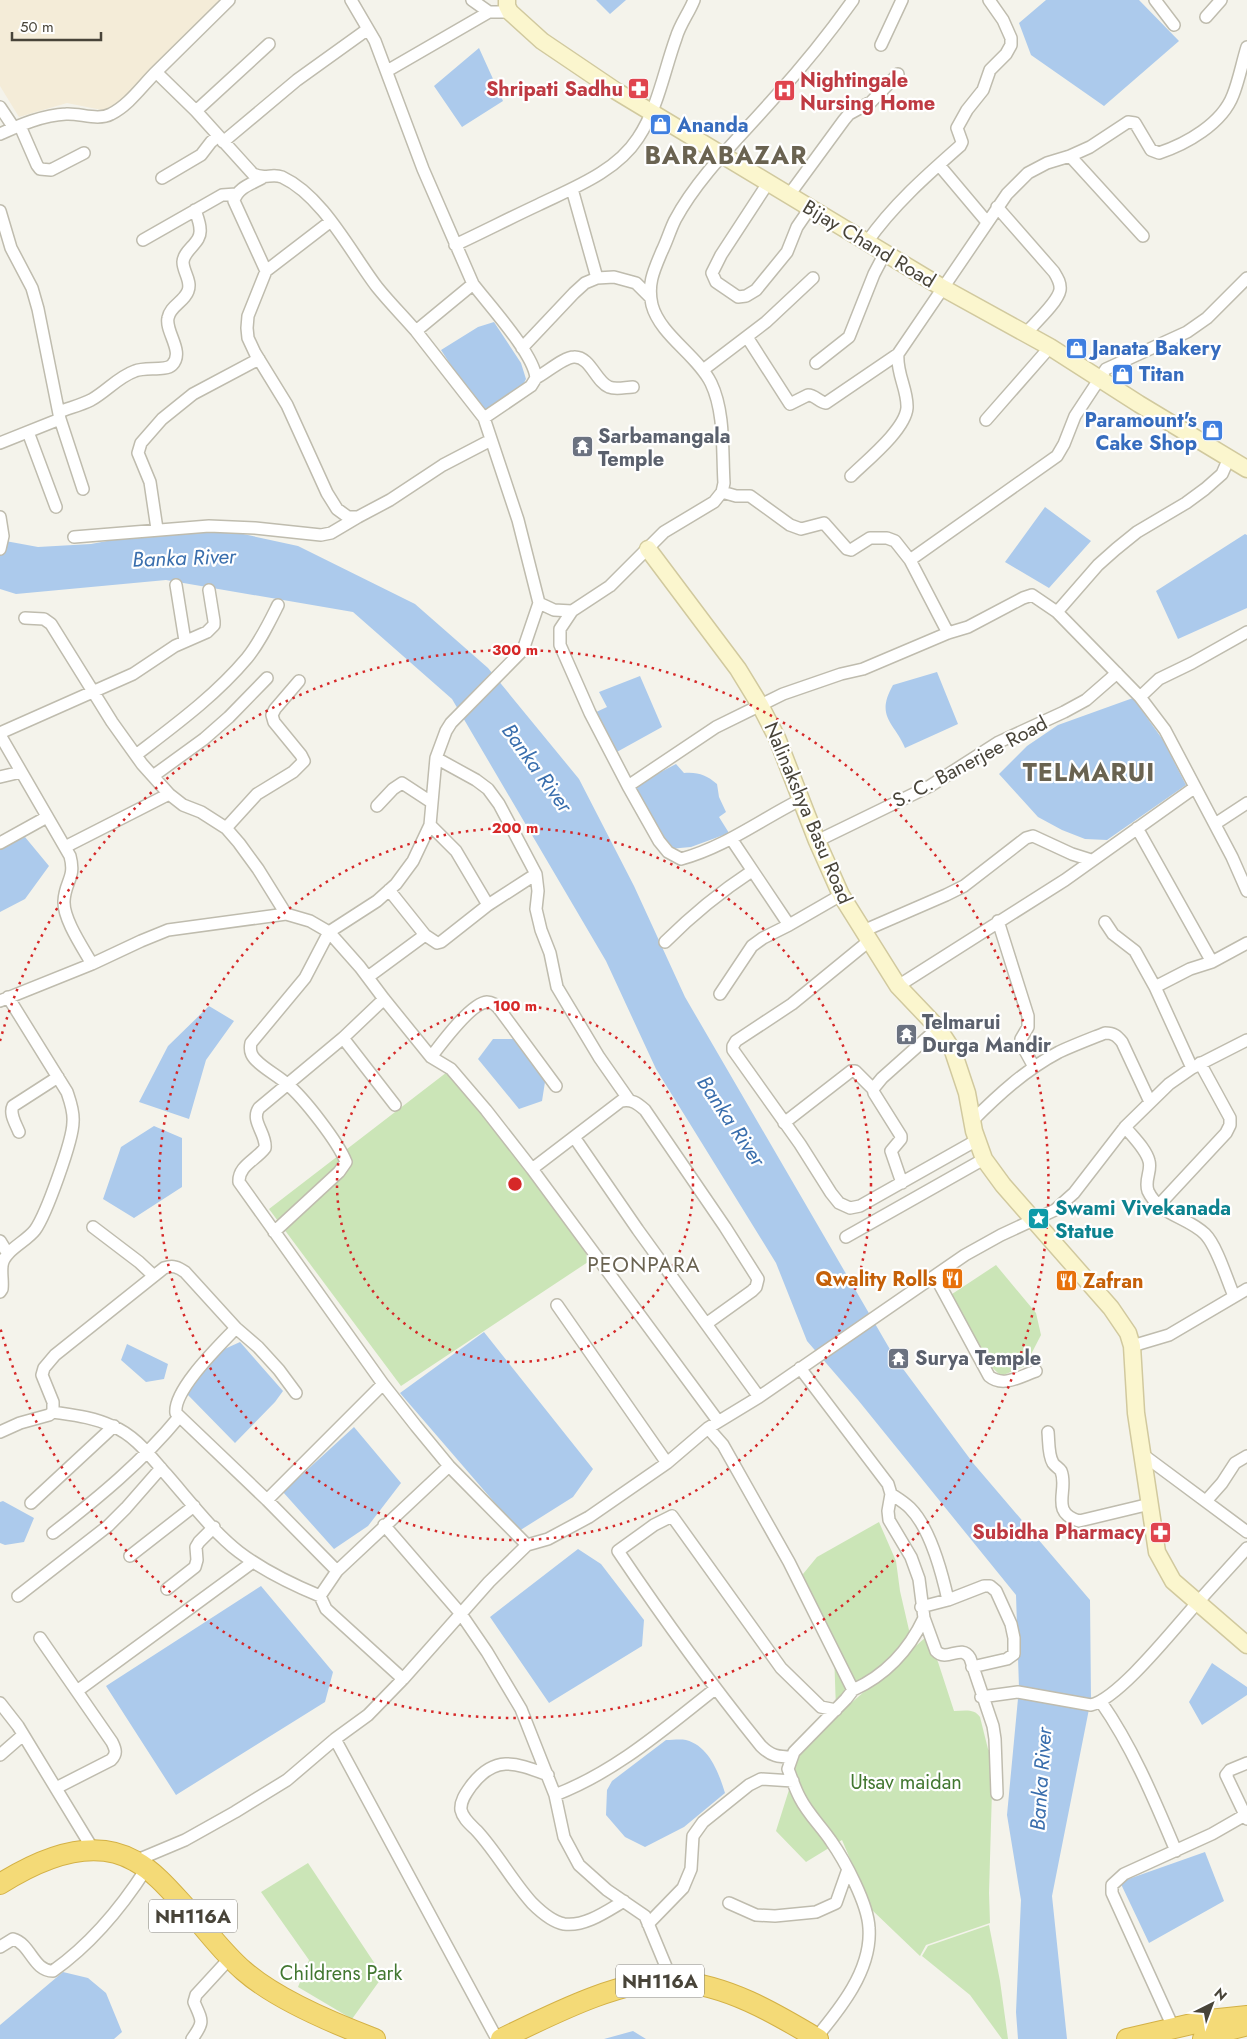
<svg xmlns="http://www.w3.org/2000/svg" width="1247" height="2039" font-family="Jost,sans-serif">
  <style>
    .commercial { fill: #f4ecd8 }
    .green { fill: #cbe5b7 }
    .water { fill: #accaec }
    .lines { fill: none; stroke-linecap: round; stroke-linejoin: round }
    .street-casing { stroke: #bfbcae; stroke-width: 14 }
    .secondary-casing { stroke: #d1c99e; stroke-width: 19 }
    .highway-casing { stroke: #d3b146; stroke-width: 22 }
    .street { stroke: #fff; stroke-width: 11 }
    .secondary { stroke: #fbf6ce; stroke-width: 16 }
    .highway { stroke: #f4da77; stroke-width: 20 }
    .ring { fill: none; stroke: #d62828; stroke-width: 2.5; stroke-dasharray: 2.5 5 }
    .labels { text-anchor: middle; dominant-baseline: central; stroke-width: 4.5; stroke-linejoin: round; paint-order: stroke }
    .shield { fill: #fff; stroke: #7f7c74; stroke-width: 1 }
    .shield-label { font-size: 19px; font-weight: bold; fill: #484439 }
    .health-label { font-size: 20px; font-weight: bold; fill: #be3a42; stroke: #fff; text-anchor: end }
    .shop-label { font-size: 20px; font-weight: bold; fill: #366cbe; stroke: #fff; text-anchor: start }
    .street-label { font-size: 20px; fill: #484439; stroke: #fff }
    .worship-label { font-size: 20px; font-weight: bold; fill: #5b616d; stroke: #fff; text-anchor: start }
    .culture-label { font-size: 20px; font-weight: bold; fill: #0d838f; stroke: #fff; text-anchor: start }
    .food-label { font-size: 20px; font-weight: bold; fill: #c56008; stroke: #fff; text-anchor: end }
    .park-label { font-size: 20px; fill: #427730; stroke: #fff }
    .water-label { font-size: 21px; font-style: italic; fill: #396ead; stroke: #fff }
    .neighbourhood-label { font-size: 21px; letter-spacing: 1px; fill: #6a6351; stroke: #fff }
    .district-label { font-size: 25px; font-weight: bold; letter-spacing: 1px; fill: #6a6351; stroke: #fff }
    .centre { fill: #d62828; stroke: #fff; stroke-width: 2.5 }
    .ring-label { font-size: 15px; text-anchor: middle; font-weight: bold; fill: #d62828; stroke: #fff; stroke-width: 4.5; stroke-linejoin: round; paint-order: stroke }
  </style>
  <rect width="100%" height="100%" fill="#f4f3eb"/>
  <path class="commercial" d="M0 0H221L127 96 107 111 67 103 19 117 0 86Z"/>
  <path class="green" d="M451 1069 583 1240 588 1262 401 1386 269 1209Z
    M996 1265 1036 1313 1041 1335 1025 1366 1001 1376 974 1350 943 1300Z
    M879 1522 896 1561 900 1591 912 1643 836 1710 834 1652 807 1600 803 1574 817 1557Z
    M926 1637 938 1662 954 1711C964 1711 974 1708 980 1717L988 1749 993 1756 989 1893 990 1923 926 1945 920 1956 872 1910 842 1840 806 1862 776 1831 794 1774 793 1770 798 1750Z
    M308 1863 383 1976 352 2019 298 1987 309 1960 261 1892Z
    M989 1925 1000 1981 1008 2039H1002L970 1995 922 1956 928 1946Z"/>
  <path class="water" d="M596 0H626L610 14Z
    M1046 0H1139L1179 41 1104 106 1031 55 1019 23Z
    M479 48 503 101 462 127 434 86Z
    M494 322 521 363 526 379 523 385 489 413 478 407 441 350 478 327Z
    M1045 507 1091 541 1049 588 1005 562Z
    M220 529 298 546 415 604 488 668 579 779 634 886 685 997 895 1358 973 1463 1090 1600 1091 1699 1052 1896 1067 2039H1018L1016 2012 1021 1900 1007 1815 1019 1688 1016 1595 858 1400 807 1341 776 1263 656 1069 606 961 452 699 353 612 166 580 16 594 0 589V540L38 547 91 544 144 534Z
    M1245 534 1247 535V608L1178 639 1156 591Z
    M937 672 958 724 905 748C894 722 875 717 893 685Z
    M640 676 662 727 615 753 594 713 607 707 599 692Z
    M1133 698 1163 740 1186 785 1107 840 1085 839 1062 830 1038 817 999 774 1027 746 1058 725Z
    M676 764 684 773C699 772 706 775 717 784L719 797 726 812 719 817 729 833 691 847 669 849 637 794 636 785Z
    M25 837 49 866 25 899 0 912V849Z
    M209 1006 234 1021 206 1060 189 1119 139 1102 168 1046Z
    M493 1039H516L545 1082 542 1101 519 1109 478 1059Z
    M154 1126 182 1138V1187L134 1218 103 1199 121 1147Z
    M484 1332 593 1469 573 1497 519 1531 400 1393Z
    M240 1342 283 1391 275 1402 235 1443 187 1394 218 1352Z
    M127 1344 168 1364 164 1379 146 1382 121 1360Z
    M354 1427 401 1483 368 1526 334 1549 283 1492Z
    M3 1501 34 1518 24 1542 5 1545 0 1543V1502Z
    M578 1549 601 1564 644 1620 642 1646 549 1703 490 1617Z
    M261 1586 333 1672 325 1702 176 1795 106 1686Z
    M1212 1663 1247 1687V1695L1202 1725 1189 1702Z
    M666 1740C672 1740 680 1739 686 1740 709 1746 719 1773 725 1793L684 1827 645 1847 625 1837 606 1815 607 1790 612 1781Z
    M1205 1852 1224 1901 1149 1943 1120 1882Z
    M63 1972 88 1978 106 1993 122 2032 114 2039H0V2025Z
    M633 2031 646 2039H604Z"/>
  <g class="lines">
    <defs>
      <path id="street" d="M351 0 375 41 423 169 473 284 416 331 484 418 518 520 539 603
        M472 0 489 12
        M1155 0 1174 25
        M1206 17 1221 0
        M881 45 902 0
        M387 71 489 12H510
        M156 72 229 0
        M0 107 14 128
        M196 111 269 44
        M20 126 37 165 40 169 51 170 84 153
        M0 134C20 125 43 115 66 114 80 113 98 121 111 114 129 105 142 86 156 72L196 111 253 174C265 180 271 173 282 177 323 196 351 253 377 287 389 302 403 316 416 331
        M223 142 297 80 368 29
        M1070 156 1143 236
        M939 165 987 222
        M162 178 201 155 211 142 218 136
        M262 178C251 184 237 188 234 201L266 271
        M768 183 721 255 712 273 716 282 738 297 746 296 756 290 787 252 797 227 810 208
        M572 189 597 278
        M789 195 844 120 849 114 871 102 898 74
        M997 207 1054 272C1057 277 1061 283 1060 290 1058 302 1035 323 1026 333
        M0 211 11 248 32 288 38 309 60 419 83 489
        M331 221 266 271 248 316 247 328 248 338 255 353 287 405 327 493 337 509 348 517H358L390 500 443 465 491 440
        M143 240 222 195 236 194
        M867 242C893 205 926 176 960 146L962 142 957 128 967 110 983 90 990 70 1006 54 1011 45V38L1003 20 989 0
        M455 245C483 232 510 218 538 205 573 188 616 172 638 138 658 108 664 71 676 38 680 24 689 13 694 0
        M473 284C489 305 534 354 536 378L531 386 484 418
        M747 337 790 404 808 395C815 395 819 402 826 403L898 354
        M522 348 574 293 585 283 597 278 614 277 636 283 650 297
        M816 363 849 337 874 274 885 253
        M703 370 766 322 813 278
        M536 378C546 373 564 357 574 357 590 356 596 382 609 387 616 390 626 387 633 387
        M59 412C69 408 81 405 91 400 107 391 118 377 135 371 145 367 166 371 172 365 185 352 165 332 168 318 170 306 184 302 188 291 192 281 183 272 183 262 184 249 202 243 200 229 200 223 197 216 195 210
        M986 420 1050 347
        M28 432 56 507
        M0 443 60 419
        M851 476C866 461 905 430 907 408 908 390 896 373 898 354L1007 194 1028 173 1047 163 1070 156 1090 147 1128 122 1135 123 1151 150 1159 153C1186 144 1222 124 1233 95 1239 80 1242 63 1247 47
        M722 492 736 496H750L790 525 801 529 824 523 847 549 851 550 870 538H887L895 541 910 560
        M0 517 3 536 0 549
        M157 529 150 482 138 453 141 443 162 419 193 394 259 359
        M74 537 209 526 255 528 321 535 331 533 358 517
        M176 585 185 641
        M572 611 560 629V645L590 713 628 786 659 841 668 852 681 859C725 847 760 820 800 800
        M1057 612 1098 565 1116 549 1137 532 1186 503 1205 489 1222 474 1229 458
        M25 618 44 619 51 624 112 722 142 764 169 794 183 805 201 812 226 828 239 843 258 869 286 914
        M948 633 910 560 1057 456 1064 444 1075 416 1106 369 1187 332 1207 318 1247 278
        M1140 697 1159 679 1192 663 1247 632
        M0 733 133 674 175 646 207 632 214 625V621L209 590
        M0 735 70 856C76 878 65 881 64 901 63 919 83 948 92 964
        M136 755C175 725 215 696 247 658 260 642 269 623 278 605
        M436 758 476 780 488 789 499 804 536 874 538 891 536 909 541 930 550 953 557 987 599 1057 629 1100
        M153 776 204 739 229 717 267 678
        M0 777 21 772
        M628 786 716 727 783 694 841 674 863 669 948 633 968 627 1023 598 1032 595 1057 612 1140 697 1165 730 1232 857 1247 891
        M377 806 393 789 402 783 431 802
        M1215 824 1247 803
        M430 825 456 851 488 905
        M226 828 257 794 293 772 304 761 301 755 274 722 272 715 275 709 299 681
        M1137 828 1212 962
        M732 840 789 925
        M817 841 930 786 999 742 1064 712 1086 700 1117 673
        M0 843 47 817
        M65 847 169 794
        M389 890 425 935 437 943 441 942 488 905 536 874
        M998 921 1028 1016V1027L1021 1039 1022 1045 1034 1067
        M1105 922 1113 934 1135 951 1155 987 1192 1068
        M863 931 946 895 964 886 1026 838 1033 836 1072 854 1091 860
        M869 941 792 1004 736 1041 733 1046V1050L800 1144 831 1193 839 1203 850 1208 860 1206 977 1140
        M665 942C692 915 720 892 752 871
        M368 977 425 935
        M898 986 1065 880 1194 788
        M1155 987 1190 969 1212 962 1247 943
        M720 994 752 946 763 938 789 925 841 895
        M384 999 343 1038 259 1108C250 1121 267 1134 265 1148 256 1160 238 1166 239 1182L383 1384 416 1426 449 1466 527 1545
        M0 1001 92 964 141 941 168 930 286 914 310 921 329 932 360 967 384 999 431 1057 451 1069 486 1110 532 1169 718 1421
        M343 1038 395 1105
        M431 1057C441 1044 471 1003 487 1002 493 1002 497 1006 500 1010L556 1086
        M971 1122C998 1095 1025 1070 1059 1052 1074 1045 1090 1039 1105 1033 1114 1033 1117 1036 1122 1042L1150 1102
        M784 1123 851 1071H855L873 1089
        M1125 1127C1133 1137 1146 1149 1149 1161 1152 1171 1144 1180 1148 1191 1159 1215 1188 1217 1205 1234 1217 1246 1227 1280 1234 1296
        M19 1132C16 1124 9 1114 13 1106L58 1077
        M574 1137 638 1230 759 1397
        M532 1169 621 1101C632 1099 637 1103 645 1110L725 1227 758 1279 756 1287 752 1291 706 1324
        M902 1183 891 1151 901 1139V1136L874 1093 873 1089 882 1078 938 1028
        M1159 1205 1226 1133 1230 1125V1118L1200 1063
        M93 1227 139 1262 154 1276
        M274 1232 339 1172 346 1162C338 1142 304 1098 287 1084 278 1076 268 1071 259 1063 252 1057 249 1052 251 1043L305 978 329 932 377 901 396 884 413 861 430 825 436 758 446 731 451 723 523 650 539 603 554 610 572 611 610 586 664 532 714 502 722 492 724 483C722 451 725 412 711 383 697 355 660 335 652 305 647 284 654 270 662 251 667 241 670 230 675 220 699 175 742 135 775 97 803 66 829 34 853 0
        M846 1237 984 1159
        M0 1241 8 1254
        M935 1276 989 1376C1003 1388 1021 1376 1036 1371
        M0 1292 2 1289C3 1281 1 1274 2 1266 3 1251 26 1242 35 1230 46 1215 73 1140 73 1122 74 1111 70 1101 67 1092L8 997
        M557 1305 667 1463
        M236 1328C220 1345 173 1390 176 1413L267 1500 337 1571 449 1466
        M1132 1346 1169 1335 1247 1289
        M800 1368 888 1484 891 1494 888 1511 889 1520 911 1557 919 1579 924 1618 936 1651C947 1663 961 1643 970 1658L993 1726 995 1739 997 1794
        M53 1412C73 1415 93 1417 112 1426 135 1435 150 1456 166 1474 188 1499 213 1532 239 1552 264 1571 291 1584 320 1596
        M708 1428 723 1445 789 1562 853 1690 846 1699 794 1752 788 1769C792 1779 795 1789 800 1798 808 1814 821 1826 831 1841 845 1861 868 1904 869 1928 872 1970 840 2009 815 2039
        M0 1432 20 1423 49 1415 53 1412V1402L42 1375 44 1368 55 1355 164 1268C173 1265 178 1267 185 1272L236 1328 258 1347 279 1370 296 1393
        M1048 1432C1049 1441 1048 1455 1053 1463 1055 1466 1059 1468 1061 1471 1069 1490 1049 1512 1079 1521L1150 1504
        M1142 1454 1247 1532
        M891 1494C897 1498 904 1502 910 1508 930 1528 942 1573 948 1600
        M267 1500 383 1384
        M1206 1501 1222 1483 1235 1463 1247 1456
        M31 1503 114 1426
        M384 1525 461 1614 487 1652 521 1709 555 1795 564 1837 579 1865 607 1890 645 1916 672 1981
        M53 1533C98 1498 142 1462 179 1417
        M130 1556 194 1506
        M337 1571 320 1596 326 1609 403 1679
        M167 1589 195 1567 197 1560 196 1547 199 1542 214 1527
        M18 1596 108 1526 126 1508 161 1468
        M921 1607 948 1600 984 1586H990L996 1591 1011 1624 1014 1638V1654L1007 1659 972 1667
        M40 1638 112 1742C116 1750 117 1754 111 1760L56 1788
        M853 1690C886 1675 909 1650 924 1618
        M77 1691 253 1562
        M981 1697 1018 1692 1091 1705C1120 1698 1176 1626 1198 1602 1214 1584 1231 1566 1247 1548
        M1101 1702C1133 1748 1154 1799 1176 1851
        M0 1703 18 1726 94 1851
        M335 1739 497 2039
        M0 1755 23 1735
        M792 1757C778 1757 771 1756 761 1746 710 1683 663 1618 618 1551L654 1525 672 1516 781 1668 821 1707 836 1710
        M1247 1763 1230 1770 1226 1775 1247 1819
        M548 1775C516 1763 495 1754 471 1786 466 1793 460 1801 461 1810 463 1819 471 1825 477 1831 498 1854 512 1881 532 1903 540 1911 553 1922 564 1924 585 1927 607 1911 624 1901
        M555 1795C617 1771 664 1729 715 1689
        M135 1861 185 1840 235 1812 287 1780 335 1739 368 1715 403 1679 489 1582 527 1545 548 1539 589 1517 667 1463 708 1428 759 1397 965 1255 1001 1235 1055 1210 1074 1193 1125 1127 1169 1084 1192 1068 1247 1040
        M729 1903 756 1915 775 1916 816 1912 836 1903 848 1869
        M648 1924 683 1888 691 1869 693 1836 703 1822 749 1785 761 1779 793 1781
        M0 1947 13 1939C31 1944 33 1971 53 1971 91 1944 121 1908 146 1869
        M1173 2027 1112 1893V1885L1124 1874 1212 1834 1245 1815
        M192 2039C205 2021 202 2021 194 2002L196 1995 230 1958"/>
      <path id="secondary" d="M507 0V6L510 12 542 41 616 91 943 288 1050 347 1139 404 1247 469
        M648 549 738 669 760 705 777 738 817 841 841 895 898 986 938 1028 953 1051 967 1093 974 1131 984 1159 1003 1185 1111 1308 1128 1333 1132 1346 1136 1413 1157 1552 1173 1581 1247 1645"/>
      <path id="highway" d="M0 1884C38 1860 92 1836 135 1861 157 1873 174 1895 191 1913 208 1932 224 1954 244 1971 276 1999 335 2024 375 2039
        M501 2039C547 2017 623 1977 674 1981 727 1985 773 2012 818 2039
        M1127 2039 1209 2020 1247 2016
        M1203 2039 1217 2033 1244 2026"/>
    </defs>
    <use href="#street" class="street-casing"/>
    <use href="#secondary" class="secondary-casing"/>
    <use href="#highway" class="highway-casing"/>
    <use href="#street" class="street"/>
    <use href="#secondary" class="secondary"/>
    <use href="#highway" class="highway"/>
  </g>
  <g class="ring">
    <circle cx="515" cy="1184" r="178"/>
    <circle cx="515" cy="1184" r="356"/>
    <path d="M0 1041A534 534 0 1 1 0 1327"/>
  </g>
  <defs>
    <symbol id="pharmacy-square" viewBox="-11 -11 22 22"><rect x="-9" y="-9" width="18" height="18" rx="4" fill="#e0444e" stroke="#fff"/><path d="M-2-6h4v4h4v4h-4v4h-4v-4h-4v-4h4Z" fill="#fff"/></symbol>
    <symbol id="hospital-square" viewBox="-11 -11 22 22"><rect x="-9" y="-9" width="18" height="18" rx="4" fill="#e0444e" stroke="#fff"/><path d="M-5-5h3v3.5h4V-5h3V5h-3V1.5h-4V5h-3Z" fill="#fff"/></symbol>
    <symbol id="shop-square" viewBox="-11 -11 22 22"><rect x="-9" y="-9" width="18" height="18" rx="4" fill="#3f7fe0" stroke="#fff"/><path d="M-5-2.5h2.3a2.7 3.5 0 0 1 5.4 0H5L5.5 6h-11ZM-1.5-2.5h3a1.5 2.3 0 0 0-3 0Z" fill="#fff"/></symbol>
    <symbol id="temple-square" viewBox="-11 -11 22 22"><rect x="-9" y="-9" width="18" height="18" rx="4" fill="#6b7280" stroke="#fff"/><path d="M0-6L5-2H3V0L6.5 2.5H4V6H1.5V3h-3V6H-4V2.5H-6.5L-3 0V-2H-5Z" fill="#fff"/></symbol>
    <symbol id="sight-square" viewBox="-11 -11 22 22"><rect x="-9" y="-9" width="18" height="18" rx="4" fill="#0f9aa8" stroke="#fff"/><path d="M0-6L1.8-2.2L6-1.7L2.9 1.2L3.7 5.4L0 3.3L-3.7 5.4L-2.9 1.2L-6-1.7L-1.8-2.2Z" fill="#fff"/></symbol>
    <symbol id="restaurant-square" viewBox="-11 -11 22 22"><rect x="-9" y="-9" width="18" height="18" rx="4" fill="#e8710a" stroke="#fff"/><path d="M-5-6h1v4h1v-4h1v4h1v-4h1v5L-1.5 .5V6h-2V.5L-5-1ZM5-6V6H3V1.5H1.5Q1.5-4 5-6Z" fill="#fff"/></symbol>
  </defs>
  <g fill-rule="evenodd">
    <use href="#pharmacy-square" x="626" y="76" width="25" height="25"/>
    <use href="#hospital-square" x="772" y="78" width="25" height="25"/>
    <use href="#shop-square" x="648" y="112" width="25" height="25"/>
    <use href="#shop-square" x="1064" y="336" width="25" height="25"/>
    <use href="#shop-square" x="1110" y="362" width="25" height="25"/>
    <use href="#shop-square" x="1200" y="418" width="25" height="25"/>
    <use href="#temple-square" x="570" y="434" width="25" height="25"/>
    <use href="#temple-square" x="894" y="1022" width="25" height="25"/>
    <use href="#sight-square" x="1026" y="1206" width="25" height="25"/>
    <use href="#restaurant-square" x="940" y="1266" width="25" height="25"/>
    <use href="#restaurant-square" x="1054" y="1268" width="25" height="25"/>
    <use href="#temple-square" x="886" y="1346" width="25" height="25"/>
    <use href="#pharmacy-square" x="1148" y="1520" width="25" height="25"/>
  </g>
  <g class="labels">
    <g class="shield">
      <rect x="149" y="1899.5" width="88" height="33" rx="4"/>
      <rect x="616" y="1964.5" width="88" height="33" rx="4"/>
    </g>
    <g class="shield-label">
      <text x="193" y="1916">NH116A</text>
      <text x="660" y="1981">NH116A</text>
    </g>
    <g class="health-label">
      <text x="800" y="80" text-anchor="start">Nightingale<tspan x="800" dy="23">Nursing Home</tspan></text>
      <text x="623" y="89">Shripati Sadhu</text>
      <text x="1145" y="1532">Subidha Pharmacy</text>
    </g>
    <g class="shop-label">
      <text x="677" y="125">Ananda</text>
      <text x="1092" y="348">Janata Bakery</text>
      <text x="1139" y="374">Titan</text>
      <text x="1197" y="420" text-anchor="end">Paramount's<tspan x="1197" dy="23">Cake Shop</tspan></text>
    </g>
    <g class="street-label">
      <text transform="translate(869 244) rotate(31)">Bijay Chand Road</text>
      <text transform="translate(970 762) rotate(-28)">S. C. Banerjee Road</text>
      <text transform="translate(808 813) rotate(67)">Nalinakshya Basu Road</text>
    </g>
    <g class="worship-label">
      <text x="598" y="436">Sarbamangala<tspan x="598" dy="23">Temple</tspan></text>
      <text x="922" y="1022">Telmarui<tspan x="922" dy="23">Durga Mandir</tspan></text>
      <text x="915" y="1358">Surya Temple</text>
    </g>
    <g class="culture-label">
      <text x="1055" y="1208">Swami Vivekanada<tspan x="1055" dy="23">Statue</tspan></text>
    </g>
    <g class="food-label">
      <text x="937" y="1279">Qwality Rolls</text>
      <text x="1083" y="1281" text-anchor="start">Zafran</text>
    </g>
    <g class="park-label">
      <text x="906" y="1782">Utsav maidan</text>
      <text x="341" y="1973">Childrens Park</text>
    </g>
    <g class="water-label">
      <text transform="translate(184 558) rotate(-2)">Banka River</text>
      <text transform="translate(537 768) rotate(54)">Banka River</text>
      <text transform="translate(731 1121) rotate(56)">Banka River</text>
      <text transform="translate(1041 1779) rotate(-86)">Banka River</text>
    </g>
    <g class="neighbourhood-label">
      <text x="644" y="1265">PEONPARA</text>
    </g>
    <g class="district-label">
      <text x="726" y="155">BARABAZAR</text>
      <text x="1089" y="772">TELMARUI</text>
    </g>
  </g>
  <circle cx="515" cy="1184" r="8" class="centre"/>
  <g class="ring-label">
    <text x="515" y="655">300 m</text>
    <text x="515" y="833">200 m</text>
    <text x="515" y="1011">100 m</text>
  </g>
  <g transform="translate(1212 2004) rotate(42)" stroke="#ffffff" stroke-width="4" paint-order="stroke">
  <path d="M0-4L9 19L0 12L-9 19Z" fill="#484439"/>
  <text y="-8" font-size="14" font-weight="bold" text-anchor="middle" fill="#484439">N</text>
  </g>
  <path d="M12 32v8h89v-8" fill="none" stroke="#484439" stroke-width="2.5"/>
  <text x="20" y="32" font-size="15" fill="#484439" stroke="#ffffff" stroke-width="4" paint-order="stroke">50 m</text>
</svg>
